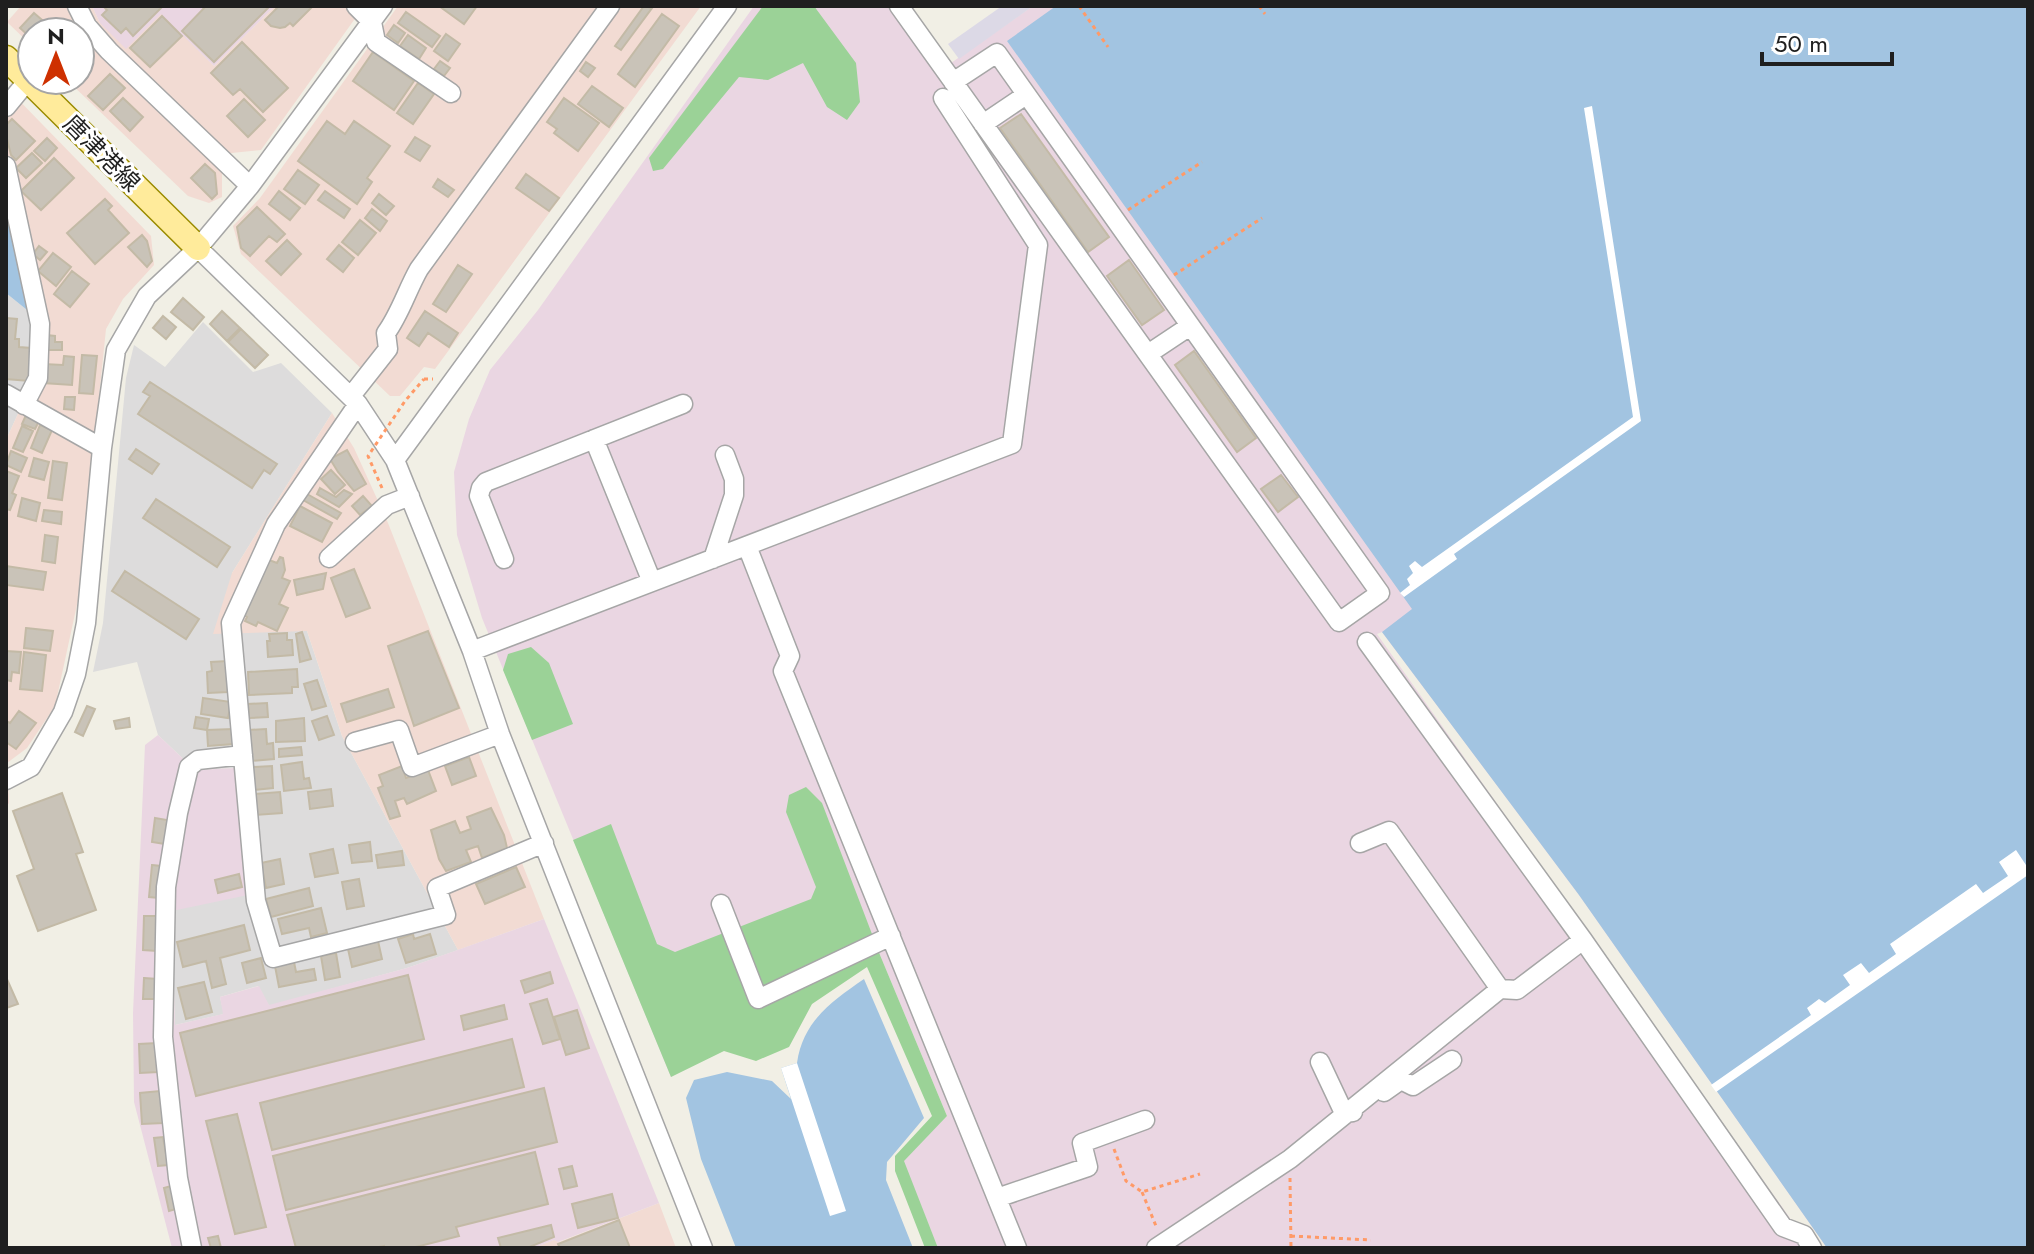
<svg xmlns="http://www.w3.org/2000/svg" width="2034" height="1254" font-family="Jost,'Noto Sans JP',sans-serif">
  <style>
    .residential { fill: #dddcdc }
    .commercial { fill: #f2dbd3 }
    .industrial { fill: #ead6e2 }
    .forest { fill: #9bd297 }
    .plaza { fill: #dcd9e6 }
    .water { fill: #a2c4e1 }
    .pier { fill: #fff }
    .building { fill: #c9c3b8; stroke: #c3baa6; stroke-width: 2 }
    .lines { fill: none; stroke-linecap: round; stroke-linejoin: round }
    .minor-casing { stroke: #a6a6a6; stroke-width: 21 }
    .major-casing { stroke: #9a8b00; stroke-width: 27 }
    .path { stroke: #ff9a67; stroke-width: 3; stroke-dasharray: 4 4; stroke-linecap: butt }
    .minor { stroke: #fff; stroke-width: 18 }
    .major { stroke: #ffeb9b; stroke-width: 24 }
    .path-bridge { stroke: #ff9a67; stroke-width: 3; stroke-dasharray: 4 4; stroke-linecap: butt }
    .labels { text-anchor: middle; dominant-baseline: central; stroke-width: 6; stroke-linejoin: round; paint-order: stroke }
    .street-label { font-size: 24px; fill: #1f1f1f; stroke: #fff }
  </style>
  <rect width="100%" height="100%" fill="#f1efe5"/>
  <path class="residential" d="M6 293 32 314 35 350 27 394 6 440Z
    M203 322 253 372 281 363 332 413 232 573 307 631 342 736 458 950 407 968 269 1006 258 986 220 997 224 1014 175 1025 172 911 235 768 195 770 158 735 137 662 93 672 103 623 126 378 134 345 165 367Z"/>
  <path class="commercial" d="M21 6H92L100 23 161 13 214 66 275 6H364L261 150 222 154V197L209 203 188 196 67 80H80V32H32V46L7 22Z
    M398 6H701L435 369 424 367 400 396H390L241 254 233 226 260 198Z
    M6 87 151 236 154 265 123 299 106 329 78 600 55 706 27 748 7 763 9 803 6 807V440L27 394 35 350 32 314 6 193Z
    M332 413 354 448 388 523 544 919 458 950 342 736 307 631 213 634 232 573Z
    M659 1203 676 1248H533L554 1240 559 1242Z"/>
  <path class="industrial" d="M92 6H275L214 66 161 14 126 49 100 23Z
    M754 6H889L938 72 1033 6H1690L2028 1248H1827L1579 895 1382 632 1377 634 1811 1248H938L903 1161 947 1116 880 955 671 1077 482 618 457 535 454 472 469 419 490 370 538 310Z
    M158 735 195 770 236 768 248 895 172 911 175 1025 223 1014 220 997 259 986 269 1005 407 968 544 919 659 1203 558 1242 554 1240 533 1248H172L134 1102 133 1013 145 745Z"/>
  <path class="forest" d="M763 6H814L856 63 860 102 847 120 827 107 803 63 768 80 739 77 663 169 653 171 649 158Z
    M531 647 549 663 573 724 532 740 503 670 508 654Z
    M806 787 822 803 880 955 947 1116 904 1161 938 1248H925L895 1171V1156L932 1116 867 967 812 1004 789 1047 756 1061 724 1051 671 1077 573 840 611 824 657 944 675 952 811 899 816 887 786 812 789 795Z"/>
  <path class="plaza" d="M1002 6H1033L959 59 948 44Z"/>
  <path class="water" d="M1056 6H2028V1248H1827L1579 895 1382 632 1412 609 1007 41Z
    M6 193 32 314 6 293Z
    M864 979 924 1118 887 1162 886 1180 913 1248H736L701 1159 686 1098 694 1080 727 1072 772 1081 791 1099 781 1068 797 1063C803 1021 832 1001 864 979Z"/>
  <path class="pier" d="M1592 106 1641 421 1454 554 1457 559 1404 597 1400 593 1410 585 1407 579 1413 573 1409 566 1415 561 1422 567 1633 417 1584 108Z
    M2016 850 2028 868V875L1716 1092 1711 1085 1811 1015 1807 1008 1819 999 1825 1003 1850 985 1843 975 1861 963 1869 973 1896 954 1890 944 1976 884 1983 893 2008 876 1999 862Z
    M797 1063 846 1211 830 1216 781 1068Z"/>
  <path class="building" d="M103 6H159L161 8 133 36 126 28 121 33 102 15 107 10Z
    M206 6H270L214 62 182 31Z
    M279 6H313L293 26 290 23 285 27 280 28 271 26 265 20Z
    M439 6H477L464 24Z
    M644 6 652 8 621 50 615 46Z
    M406 12 440 36 432 47 398 23Z
    M34 13 56 32H32V39L20 28Z
    M662 14 679 26 635 87 618 74Z
    M162 16 182 36 150 67 130 48Z
    M394 25 405 33 398 43 387 35Z
    M446 34 460 44 448 61 434 51Z
    M408 35 426 48 419 59 400 46Z
    M242 42 288 88 263 112 240 89 233 95 211 73Z
    M373 52 414 81 394 110 353 81Z
    M440 61 450 68 444 76 434 69Z
    M586 62 595 68 588 77 580 71Z
    M110 74 125 88 103 110 88 96Z
    M418 83 434 94 413 124 397 113Z
    M592 86 623 108 609 127 578 104Z
    M123 98 143 117 130 131 110 111Z
    M564 98 599 123 578 151 554 133 557 129 547 122Z
    M244 99 265 120 248 137 227 116Z
    M1021 114 1109 237 1088 252 1000 128Z
    M12 119 35 141 16 160 11 155 6 135V125Z
    M327 121 345 134 354 121 390 146 367 178 372 182 357 204 298 161Z
    M415 137 430 146 420 161 405 152Z
    M47 138 57 148 45 161 34 151Z
    M32 153 42 163 26 178 16 168Z
    M54 158 74 178 41 210 21 191Z
    M205 164 215 173 217 194 212 199 191 178Z
    M298 170 319 185 305 204 284 189Z
    M526 174 559 198 549 211 516 188Z
    M438 179 454 190 448 197 433 187Z
    M279 191 300 208 290 220 269 204Z
    M325 191 350 209 344 218 318 200Z
    M379 194 394 206 386 215 372 203Z
    M105 199 112 206 108 210 129 233 95 264 67 233Z
    M257 207 285 234 277 242 269 236 250 256 241 248 237 227Z
    M372 209 387 221 380 231 365 218Z
    M360 220 376 233 358 255 342 242Z
    M142 235 147 241 152 261 147 267 128 247Z
    M287 240 301 254 281 275 266 261Z
    M339 245 354 258 343 272 327 259Z
    M39 246 47 252 40 260 33 254Z
    M53 253 71 267 56 286 38 271Z
    M1129 260 1164 310 1142 325 1107 276Z
    M458 265 472 274 446 312 433 304Z
    M72 271 89 284 70 307 54 294Z
    M183 298 204 317 193 330 171 312Z
    M222 311 240 328 227 341 210 324Z
    M425 311 458 333 449 347 428 333 419 346 407 338Z
    M163 316 176 327 166 339 153 328Z
    M6 318 17 319 15 339H19V347L31 348 29 381 6 379Z
    M241 329 268 355 255 368 228 342Z
    M46 335 55 336V342H62V350H46Z
    M1194 351 1256 438 1237 452 1175 365Z
    M82 355 97 356 93 394 79 393Z
    M64 356 74 357 72 385 43 383 44 364 63 365Z
    M150 382 277 464 270 474 264 470 252 488 138 414 150 396 143 392Z
    M65 397H75L74 410 64 409Z
    M26 415 39 421 35 429 22 424Z
    M40 425 52 430 42 453 31 448Z
    M22 426 33 431 23 452 13 448Z
    M136 449 159 464 152 474 129 459Z
    M347 450 366 484 354 491 338 472 330 459Z
    M11 451 27 458 21 472 6 465Z
    M34 458 49 462 44 480 29 476Z
    M53 461 67 463 62 500 48 498Z
    M331 470 345 485 335 494 321 479Z
    M6 471 19 476 12 493 16 495 10 510 6 509Z
    M1281 475 1298 497 1278 512 1261 489Z
    M320 488 336 497 344 490 352 494 339 507 317 494Z
    M307 494 341 513 337 519 303 500Z
    M363 496 372 506 360 515 352 506Z
    M22 498 40 503 36 521 18 516Z
    M156 499 230 547 217 567 143 518Z
    M300 506 332 523 322 542 290 526Z
    M44 510 62 512 61 524 42 521Z
    M45 535 58 537 55 563 42 561Z
    M280 557 283 558 285 570 282 578 290 581 279 604 288 608 277 631 258 622 256 626 245 621 247 617 244 615 269 560 277 563Z
    M6 566 46 572 43 590 6 585Z
    M354 569 370 608 346 617 331 578Z
    M125 571 199 619 186 639 112 591Z
    M326 573 323 589 297 595 294 580Z
    M26 628 53 631 50 651 24 648Z
    M428 631 459 708 414 726 388 646Z
    M302 632 311 659 300 662 296 634Z
    M287 633V640H292L293 655 268 657 267 641H270L269 634Z
    M6 651 21 652 19 673 12 672 11 681 6 680Z
    M24 652 46 655 42 691 20 689Z
    M227 661 228 692 208 693 207 672 212 671 211 662Z
    M297 669 298 687H292V693L249 695 248 672Z
    M317 680 326 706 312 710 304 684Z
    M388 689 394 707 347 722 341 704Z
    M203 698 231 702 228 718 201 714Z
    M267 703 268 717 249 718 248 704Z
    M87 706 95 709 83 736 75 732Z
    M19 711 36 723 16 749 6 742V721L10 723Z
    M327 716 334 735 319 740 312 721Z
    M196 717 209 719 207 730 194 728Z
    M129 718 130 727 116 729 114 721Z
    M304 718 305 741 276 742V721Z
    M233 729 234 744 208 746 207 730Z
    M266 729 267 744 273 743 274 759 250 761 249 730Z
    M301 747 302 755 279 757V749Z
    M469 757 476 776 452 785 445 766Z
    M302 762 304 779 309 778 311 788 284 791 281 765Z
    M272 766 273 788 254 790 252 767Z
    M402 766 406 778 428 770 436 791 407 804 404 798 395 801 400 816 390 819 378 788 383 786 379 775Z
    M331 789 333 806 310 809 308 792Z
    M280 792 282 813 255 815 254 794Z
    M62 793 83 852 76 854 96 910 38 931 17 876 34 869 13 811Z
    M491 808 504 835 507 848 482 858 478 846 466 850 471 862 446 871 439 859 431 830 455 821 460 833 471 829 467 817Z
    M155 818 167 820 165 844 152 842Z
    M370 842 372 861 352 863 349 845Z
    M333 849 338 873 315 877 310 854Z
    M402 851 404 865 378 868 376 855Z
    M280 859 284 884 266 888 261 863Z
    M152 865 161 866 159 898 149 897Z
    M516 867 525 887 485 904 476 884Z
    M239 874 242 887 218 893 215 880Z
    M359 879 364 906 347 909 342 882Z
    M309 888 313 906 271 917 266 899Z
    M321 908 327 933 311 937 309 928 282 934 278 919Z
    M144 916H158L157 951 143 950Z
    M244 925 250 950 220 958 226 984 212 988 206 961 183 967 177 942Z
    M413 934 414 939 430 934 436 954 406 963 398 939Z
    M378 941 382 959 352 967 348 949Z
    M336 953 340 977 325 980 321 956Z
    M261 958 266 978 247 983 242 963Z
    M294 962 296 972 314 969 316 980 279 987 275 966Z
    M550 972 553 983 525 993 521 981Z
    M408 975 424 1039 196 1096 180 1033Z
    M6 977 18 1004 6 1008Z
    M144 978 157 979 156 999H143Z
    M204 982 212 1012 186 1019 178 988Z
    M547 999 560 1039 543 1044 530 1004Z
    M504 1005 507 1019 464 1030 461 1016Z
    M577 1010 589 1048 566 1055 554 1017Z
    M512 1039 524 1087 272 1150 260 1103Z
    M157 1043 158 1072 140 1073 139 1044Z
    M544 1088 557 1142 286 1210 273 1156Z
    M160 1091 163 1123 142 1124 140 1093Z
    M237 1114 266 1227 235 1234 206 1121Z
    M163 1137 168 1165 158 1166 154 1138Z
    M535 1152 548 1204 456 1227 459 1236 412 1248H384V1246L374 1248H296L287 1215Z
    M572 1166 577 1186 564 1189 559 1169Z
    M171 1186 176 1209 169 1211 164 1188Z
    M612 1194 618 1218 578 1228 572 1204Z
    M619 1220 630 1248H560L558 1244Z
    M551 1225 554 1237 527 1248H501L498 1238Z
    M218 1236 221 1248H211L208 1238Z"/>
  <g class="lines">
    <defs>
      <path id="minor" d="M77 6 87 26 109 51 250 186
        M356 6 372 22 376 42 451 93
        M899 6C1046 211 1193 416 1339 622L1380 593 997 53 953 82
        M6 107 29 79
        M983 124 1026 95
        M6 166 40 324 38 378 24 405
        M198 248 358 404 395 460 472 651 500 734 703 1248
        M1148 354 1190 326
        M6 394 102 448
        M351 396 388 349 386 333C400 314 407 290 419 269L610 6
        M358 404 276 524 231 623 256 901 273 958 446 915 437 888 544 843
        M594 439 652 582
        M395 460 727 6
        M747 546 790 656 783 671 1017 1248
        M329 558 387 505 410 496
        M504 559 479 496 481 488 486 482 683 404
        M713 559 734 495V479L725 455
        M1367 642 1583 940 1783 1227 1804 1235 1812 1248
        M472 651 1012 444 1038 245 943 98
        M355 742 399 730 412 767 500 734
        M6 780 31 767 63 712 76 674 86 623 102 448 116 350 147 296 198 248 250 186 383 6
        M721 904 758 999 891 936
        M1500 989 1517 990 1583 940
        M1320 1062 1344 1113 1353 1112
        M1384 1092 1401 1080 1413 1086 1452 1060
        M997 1198 1088 1167 1082 1143 1145 1120
        M192 1248 178 1178 163 1037 166 887 178 813 189 767 198 760 243 755
        M1156 1248 1290 1159 1500 989 1389 831 1360 843"/>
      <path id="major" d="M6 58 198 248"/>
    </defs>
    <use href="#minor" class="minor-casing"/>
    <use href="#major" class="major-casing"/>
    <path class="path" d="M1079 6 1108 47
      M1259 6 1265 14
      M1128 210 1202 162
      M1174 275 1262 218
      M424 379H433
      M1114 1149 1126 1181 1142 1192 1200 1174
      M1290 1178 1291 1248
      M1142 1192 1156 1226
      M1291 1236 1371 1240"/>
    <use href="#minor" class="minor"/>
    <use href="#major" class="major"/>
    <path class="path-bridge" d="M382 488 368 456 405 401 424 379"/>
  </g>
  <g class="labels">
    <g class="street-label">
      <text transform="translate(102 153) rotate(45)">唐津港線</text>
    </g>
  </g>
  <rect width="2034" height="1254" fill="none" stroke="#1f1f1f" stroke-width="16"/>
  <g transform="translate(56 56)"><circle r="38" fill="#ffffff" stroke="#a5a5a5" stroke-width="2"/>
  <path d="M0-6L14 30L0 20L-14 30Z" fill="#ce3000"/>
  <text y="-12" font-size="22" font-weight="bold" text-anchor="middle" fill="#1f1f1f">N</text>
  </g>
  <path d="M1762 52v12h130v-12" fill="none" stroke="#1f1f1f" stroke-width="4"/>
  <text x="1774" y="52" font-size="24" fill="#1f1f1f" stroke="#ffffff" stroke-width="6" paint-order="stroke">50 m</text>
</svg>
